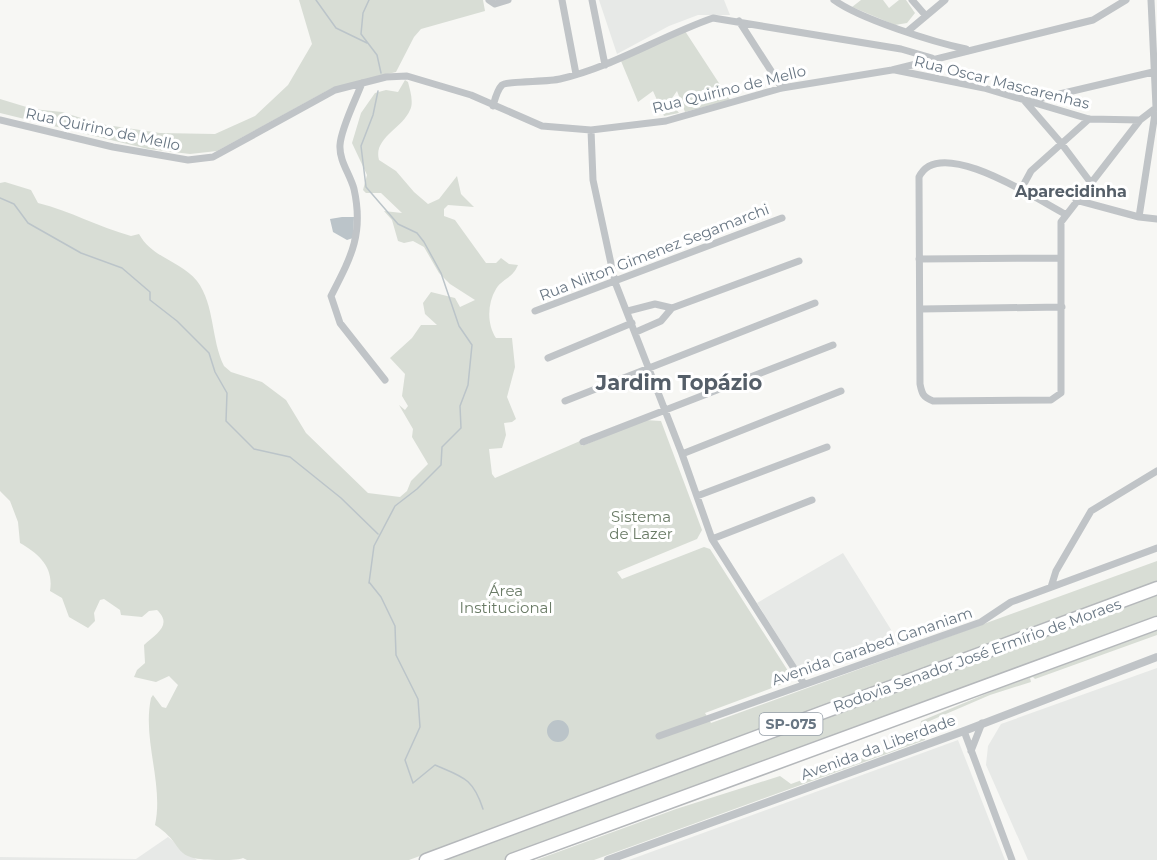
<svg xmlns="http://www.w3.org/2000/svg" width="1157" height="860" font-family="Montserrat,sans-serif">
  <style>
    .built { fill: #e7e9e7 }
    .green { fill: #d8ddd5 }
    .water { fill: #bbc4c9 }
    .lines { fill: none; stroke-linecap: round; stroke-linejoin: round }
    .stream { stroke: #bbc4c9; stroke-width: 1.5 }
    .motorway-casing { stroke: #b5b8bb; stroke-width: 15 }
    .minor { stroke: #c0c4c7; stroke-width: 7 }
    .tertiary { stroke: #c0c4c7; stroke-width: 8 }
    .motorway { stroke: #fff; stroke-width: 12 }
    .labels { text-anchor: middle; dominant-baseline: central; stroke-width: 6; stroke-linejoin: round; paint-order: stroke }
    .shield { fill: #fff; stroke: #959fa8; stroke-width: 1.5 }
    .shield-label { font-size: 14px; font-weight: bold; fill: #687683 }
    .street-label { font-size: 15px; fill: #687683; stroke: #fff }
    .park-label { font-size: 15px; fill: #6a7b66; stroke: #fff }
    .neighbourhood-label { font-size: 16px; font-weight: bold; fill: #555f69; stroke: #fff }
    .district-label { font-size: 21px; font-weight: bold; fill: #555f69; stroke: #fff }
  </style>
  <rect width="100%" height="100%" fill="#f7f7f4"/>
  <path class="built" d="M599 0H724L730 15H698L669 26 617 54Z
    M843 553 900 644 803 676 757 603Z
    M1157 668V860H1028L986 765 988 746 1001 724Z
    M958 740 1005 860H629Z
    M168 837 197 860H0V857L136 859Z"/>
  <path class="green" d="M299 0H483L485 11 421 29 414 37 396 72 332 88 217 151 190 154 148 149 0 113V99L33 109 62 112 100 124 160 133 215 134 255 116 288 85 312 44Z
    M861 0H883L889 8 899 0H906L915 13 907 23 895 25 852 7Z
    M685 31 730 100 685 112 677 91 670 101 679 113 664 116 653 91 638 102 621 61Z
    M405 80 408 82C410 90 414 102 410 110 402 129 373 138 379 160L396 171 414 192 428 204 439 199 457 176 461 194 474 207 448 205 444 209V216L455 220 486 263H496L501 258 509 264 518 265C512 279 503 278 496 289 487 304 487 324 496 338H512L515 367 507 397 516 419 512 422 504 423 506 435 502 448 489 449 492 474 495 478 580 441 582 446 645 420 661 421 702 530 697 539 617 572 622 579 704 547 710 549 790 674 788 681 785 683 705 713 711 723 1157 561V583L409 860H247L243 858C238 860 228 860 221 860 167 860 189 847 155 825 164 784 142 740 151 698L153 695 162 707 166 708 178 685 169 676 156 682 134 677 137 670 145 663 144 645C156 634 173 625 157 610L149 611 142 617 121 615 120 610 104 599 100 600 94 613 95 621 88 628 69 617 62 598 50 591C54 567 39 554 20 543L18 522 10 501 0 491V183L5 182 31 190 38 203C70 211 99 227 131 236L139 234C152 258 181 261 197 281 215 305 211 340 224 366L231 372 262 382 286 400 306 433 368 493 400 497 407 491 411 481 428 464 412 437 413 429 399 405 405 410 408 406 402 396 405 374 390 358 412 338 421 325H437L425 314 423 303 431 292 455 298 460 307 475 300 450 284 439 273 424 247 413 241 404 243 398 241 392 220 384 211 402 213 381 193H366L363 190 367 175 352 143 361 113 375 93 386 90 398 92Z
    M1157 594V618L504 860H441Z
    M1157 628V635L1035 679 1033 677 1030 678 1031 682 990 695 925 723V740L594 860H536L676 809 780 776 791 784 919 737 921 721 1053 666Z"/>
  <path class="water" d="M342 217H354L353 238 347 240 333 232 330 219Z
    M547 731a11 11 0 1 1 22 0a11 11 0 1 1-22 0Z"/>
  <g class="lines">
    <path class="stream" d="M316 0 336 28 367 43
      M369 0 363 13 361 34 377 55 381 73
      M0 198 14 204 28 223 81 253 122 268 150 292V300L177 321 209 353 215 372 227 393 226 421 254 449 290 457 341 498 378 534
      M369 582 381 597 395 626 396 655 418 699 420 727 405 760 413 783 435 765C463 777 473 778 483 809
      M369 583 374 546 395 506 417 489 441 465 442 447 461 428 460 406 468 385 472 345 459 326 441 273 424 242 417 233 398 224 366 187 361 146 373 115 378 91"/>
    <defs>
      <path id="motorway" d="M426 860 1157 588
        M512 860 1157 623"/>
    </defs>
    <use href="#motorway" class="motorway-casing"/>
    <path class="minor" d="M489 0 495 4 508 0
      M562 0 576 74
      M592 0 605 65
      M834 0C860 19 933 42 966 49
      M912 0 926 16
      M739 21 782 88
      M908 31 945 0
      M895 70 984 88 1089 119 1140 120
      M362 83C356 99 341 128 340 145 339 161 350 174 354 189 364 234 351 257 331 296L340 323 385 380
      M1023 99 1061 143 1091 183
      M1030 101 1153 72
      M493 106C495 99 497 90 502 85 506 81 549 82 560 79 613 67 661 36 713 18L901 49 932 58
      M0 120 113 147 188 160 213 157 335 90 386 77 407 76 471 95 542 126 591 130 666 121 782 88 892 70 1093 20 1126 0
      M591 130 593 180 615 282 682 454 712 539 804 684
      M1025 182 1031 171 1089 119
      M1076 200 1139 217 1157 219
      M1065 214C1038 200 939 134 919 177L920 384C922 394 923 397 933 401L1051 400 1061 393V222L1140 120 1157 107
      M1139 217 1156 107 1151 0
      M919 259 1061 258
      M921 309 1062 307
      M535 311 782 218
      M628 311 655 304 672 308
      M636 332 661 321 672 308 799 261
      M548 358 632 323
      M565 401 815 303
      M583 442 833 345
      M682 454 841 391
      M697 496 827 447
      M712 539 812 500
      M1051 587 1056 571 1091 511 1157 471
      M964 731 1012 860
      M659 736 981 622 1011 602 1157 548
      M971 751 982 723"/>
    <path class="tertiary" d="M608 860 964 731 1157 657"/>
    <use href="#motorway" class="motorway"/>
  </g>
  <g class="labels">
    <rect class="shield" x="759.5" y="713" width="63" height="22" rx="4.5"/>
    <g class="shield-label">
      <text x="791" y="724">SP-075</text>
    </g>
    <g class="street-label">
      <text transform="translate(1002 82) rotate(14)">Rua Oscar Mascarenhas</text>
      <text transform="translate(729 89) rotate(-14)">Rua Quirino de Mello</text>
      <text transform="translate(103 129) rotate(12)">Rua Quirino de Mello</text>
      <text transform="translate(654 252) rotate(-21)">Rua Nilton Gimenez Segamarchi</text>
      <text transform="translate(872 646) rotate(-19)">Avenida Garabed Gananiam</text>
      <text transform="translate(977 655) rotate(-20)">Rodovia Senador José Ermírio de Moraes</text>
      <text transform="translate(878 747) rotate(-20)">Avenida da Liberdade</text>
    </g>
    <g class="park-label">
      <text x="641" y="516">Sistema<tspan x="641" dy="17">de Lazer</tspan></text>
      <text x="506" y="590">Área<tspan x="506" dy="17">Institucional</tspan></text>
    </g>
    <g class="neighbourhood-label">
      <text x="1071" y="191">Aparecidinha</text>
    </g>
    <g class="district-label">
      <text x="679" y="382">Jardim Topázio</text>
    </g>
  </g>
</svg>
